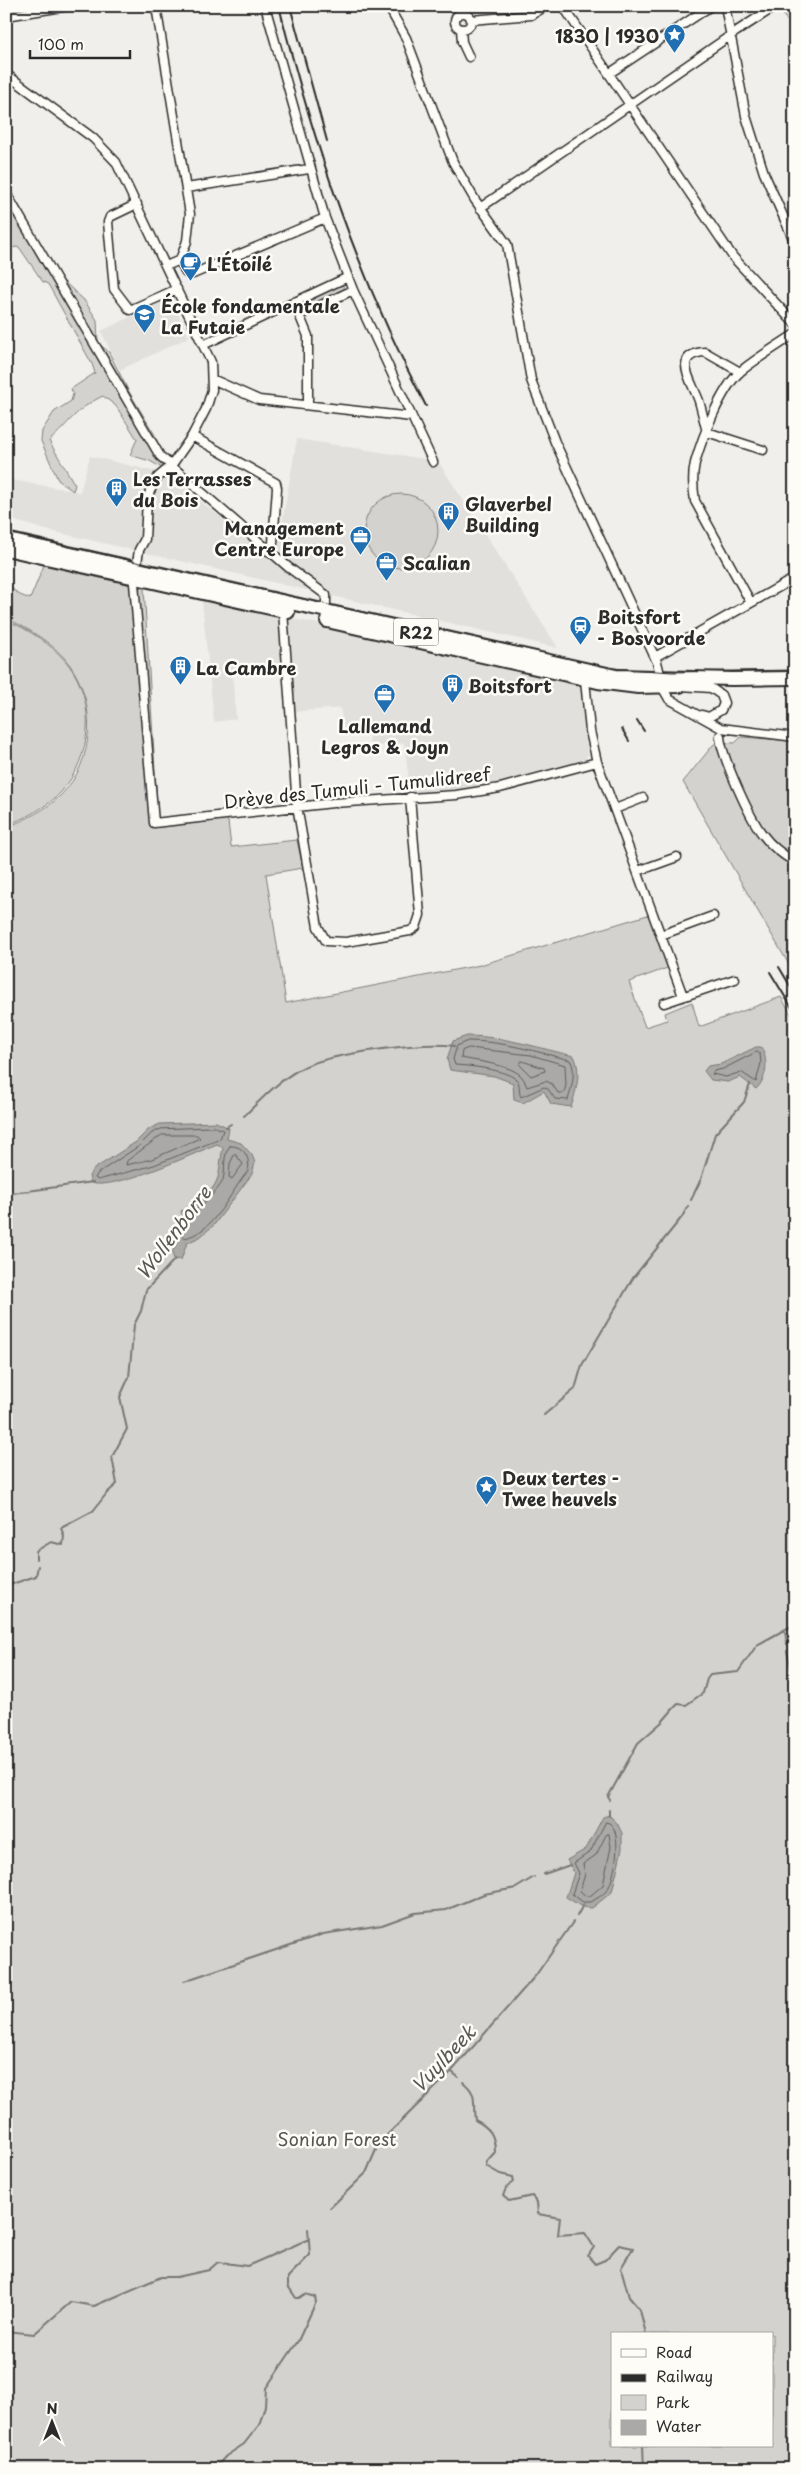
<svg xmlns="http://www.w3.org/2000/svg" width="801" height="2475" font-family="'Playpen Sans',sans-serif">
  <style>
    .built { fill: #e1e0dc }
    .green { fill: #d3d2cf; stroke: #7f7e7d; fill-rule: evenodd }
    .water { fill: #aaa9a7; stroke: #777775 }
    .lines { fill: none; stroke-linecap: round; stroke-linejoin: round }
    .shore { stroke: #5e5d5d; stroke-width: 1 }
    .stream { stroke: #777775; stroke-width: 2 }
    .street-casing { stroke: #2b2b2b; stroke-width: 11 }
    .primary-casing { stroke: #2b2b2b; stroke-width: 16 }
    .street { stroke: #fdfcf7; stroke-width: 8 }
    .primary { stroke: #fdfcf7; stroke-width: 12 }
    .tram { stroke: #2b2b2b; stroke-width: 1 }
    .rail { stroke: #2b2b2b; stroke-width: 2 }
    .labels { text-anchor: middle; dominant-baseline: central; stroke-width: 5; stroke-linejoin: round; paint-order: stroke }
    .shield { fill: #fdfcf7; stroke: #6a6a68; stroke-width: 1 }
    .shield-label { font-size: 16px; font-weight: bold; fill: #2b2b2b }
    .poi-label { font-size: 18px; font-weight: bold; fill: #2b2b2b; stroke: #fdfcf7; text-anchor: start }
    .street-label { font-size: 18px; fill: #2b2b2b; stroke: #fdfcf7 }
    .park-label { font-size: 18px; fill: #555554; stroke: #fdfcf7 }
    .water-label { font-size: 19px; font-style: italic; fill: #575756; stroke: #fdfcf7 }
  </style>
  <rect width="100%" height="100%" fill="#f0efeb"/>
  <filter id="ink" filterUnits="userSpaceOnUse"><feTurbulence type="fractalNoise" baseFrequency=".02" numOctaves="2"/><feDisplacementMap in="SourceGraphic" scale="10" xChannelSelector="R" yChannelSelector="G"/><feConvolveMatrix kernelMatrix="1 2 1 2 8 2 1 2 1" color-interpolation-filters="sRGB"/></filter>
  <g filter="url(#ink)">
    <path class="built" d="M171 298 189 337 120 370 101 331Z
      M297 439 438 461 558 648 42 529 6 518V479L80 492 90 456 169 475 275 562Z
      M202 601 366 633 580 680 588 755 582 763 498 787 411 796 404 743 370 747 369 734 356 733 344 729 340 708 293 712 284 667 232 671 236 719 214 722Z"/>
    <path class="green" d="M787 6H795V33L780 10Z
      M6 203 21 220 49 268 84 300 97 320 98 343 109 352 128 390 155 435 166 466 162 468 150 461 130 455 137 439 116 406 103 396C75 409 70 423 49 441L75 485 73 491 58 480 41 441 42 431 54 412 71 401 73 394 71 389 95 373 92 364 48 284 43 282 19 247 8 248Z
      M341 283 346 290 303 310 301 308 300 303Z
      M364 531a37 37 0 1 1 74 0a37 37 0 1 1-74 0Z
      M44 565 144 588 158 819 227 813 231 847 297 840 303 868 266 874 286 1003 480 965 651 914 670 967 629 982 645 1027 667 1020 665 1013 692 1002 699 1027 781 997 795 1021V2469H6V828C25 819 47 810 61 795 95 761 97 704 70 665 55 644 29 629 6 618V584L20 595 30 599ZM612 2334H772V2446H612Z
      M6 620C28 629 53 645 68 664 97 702 92 757 61 792 47 808 25 817 6 826Z
      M741 737 795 741V975L683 782 713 745 719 742 735 743Z"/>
    <path class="water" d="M467 1036C505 1036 538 1048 574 1056 582 1072 576 1091 571 1107L551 1104 544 1091 523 1103 514 1100 513 1083 494 1076 450 1070 447 1059 453 1041Z
      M756 1047H761C769 1060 767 1079 756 1089L740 1077 728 1082 711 1080 704 1071 708 1066 721 1064Z
      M216 1122 229 1128 227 1139 241 1143 252 1155 255 1163 252 1174 214 1225 200 1237 187 1243 181 1260 174 1259 172 1253 178 1240C176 1230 176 1224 183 1216L181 1212 182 1210 187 1211C198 1203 212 1193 217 1180 220 1174 220 1158 223 1149L221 1146 217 1144C193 1154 114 1191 91 1183L89 1176 94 1169 136 1142 149 1129 160 1124Z
      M609 1815 617 1823 622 1833V1849L612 1892 592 1908 582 1907 566 1897 574 1873 567 1860 586 1849 603 1817Z"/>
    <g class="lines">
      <path class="shore" d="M468 1041C503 1041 537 1052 570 1060 577 1071 571 1089 568 1100L555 1099 548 1089 544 1087 521 1097C518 1092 521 1083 516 1079 503 1069 471 1066 455 1065L453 1059 457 1046Z
        M469 1048 531 1055 565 1065 566 1085 564 1093H558L552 1084 546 1081 527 1087C525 1084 525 1080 522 1077 513 1065 475 1061 461 1058L462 1051Z
        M757 1052 760 1054 761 1063 756 1082 741 1072 726 1077 712 1074 714 1071 723 1069Z
        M522 1061 544 1068 545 1071 531 1076 520 1065Z
        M215 1127 223 1130 220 1139 154 1165 98 1180 95 1178 98 1173 139 1146 152 1133 161 1129Z
        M162 1135H197L200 1138 152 1159 126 1165 127 1161Z
        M230 1146C244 1145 251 1159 248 1171 230 1192 214 1233 184 1238 174 1219 201 1209 211 1196 215 1191 221 1186 223 1180 226 1169 222 1155 230 1146Z
        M235 1154 243 1164 232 1179 229 1177 230 1164Z
        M606 1822C625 1824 615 1880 607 1890 603 1895 596 1899 591 1902H583L572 1894 579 1873 574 1863 590 1852Z
        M609 1834 611 1847 603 1885 590 1896H586L580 1891 585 1874 583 1864 596 1855 606 1835Z"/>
      <path class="stream" d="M244 1116C262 1099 278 1081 300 1069 325 1054 425 1041 454 1046
        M226 1127 231 1124
        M6 1194 93 1182
        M691 1200 701 1179 715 1134 744 1102 750 1084
        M544 1415 575 1389 582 1365 633 1278 682 1217 688 1206
        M36 1559V1551L51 1542 63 1545 64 1536 61 1528 93 1511 107 1493 117 1484 112 1457 127 1429 120 1397 129 1377 134 1325 141 1311 146 1290 175 1259
        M6 1586 36 1576 38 1566
        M785 1632 787 1644
        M787 1651 795 1689
        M610 1800 608 1797 638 1743 662 1722 674 1708 678 1704 686 1705 703 1693 707 1679 710 1675 738 1672 757 1645 795 1624
        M609 1810V1816
        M544 1874 570 1865
        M577 1916 583 1905
        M184 1981 323 1934 382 1925 415 1913 446 1910 484 1894 516 1888 534 1877
        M452 2072 458 2077
        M463 2082C479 2095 472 2103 475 2120 490 2128 495 2135 495 2152L487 2161 486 2166 500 2174 513 2177 514 2182 506 2188 503 2196 509 2201 532 2196 537 2202 538 2214 560 2218 558 2235 585 2233 594 2247 588 2256 595 2264 605 2260 619 2245 633 2248 621 2268 629 2297 640 2310 646 2334
        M330 2208 366 2173 379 2143 451 2072 536 1975 573 1922
        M6 2331 34 2334 71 2302 94 2306 161 2277H177L209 2270 218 2262 247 2266 309 2239
        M643 2446 644 2469
        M214 2469 226 2456 244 2444 259 2425 265 2406 266 2388 298 2341 316 2302 315 2297 305 2294 299 2298H296L288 2286V2277L310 2255 308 2229"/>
      <defs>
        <path id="street" d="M156 6 190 214 187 241 180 260 166 266
          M265 6 325 218 353 290 433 462
          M388 6 406 38 453 162 475 200 507 244 531 380 555 442 657 662 661 678
          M563 6 733 257 795 324
          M725 6 746 116 764 173 795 243
          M455 21a8 8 0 1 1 16 0a8 8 0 1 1-16 0Z
          M6 16 69 6
          M471 20 531 15 546 6
          M461 29 462 42 469 57
          M610 73 711 6
          M6 74 93 138 116 162 211 362 212 390 206 409 192 436 171 466 158 477 150 491 147 500 145 539 139 550 134 583 154 823 333 803 456 795 500 788 597 762
          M186 188 309 169
          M6 193 160 456 288 567 326 595V612
          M137 204 110 217 108 222 114 289 130 310 177 289
          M480 208 737 31 776 6
          M180 260 186 273 193 274 325 218
          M294 302 308 336V405
          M300 315 353 290
          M203 345 348 277
          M740 372 705 352C670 354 693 383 699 401 702 411 704 421 707 432L763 450
          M212 379 259 400 412 417
          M192 436 276 483 277 488 273 543 268 551
          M751 603 695 501C693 489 692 476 695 463 702 438 721 388 741 371 757 358 777 346 795 334
          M283 611 297 806 318 927 326 941 346 942 410 931 416 927 420 915 410 797
          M655 657 795 578
          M585 680 590 731 597 762 683 996
          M681 686 711 688 721 695 724 703 721 710 709 717 702 715
          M662 687 669 699 721 728 795 737
          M720 736C721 755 750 819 763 835 771 846 783 855 795 862
          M615 809 643 798
          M638 871 677 857
          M661 935 713 916
          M664 1003 735 979"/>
        <path id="primary" d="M6 539 616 676 732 679 795 678
          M6 549 288 612
          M327 621 598 682 638 687 680 686"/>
      </defs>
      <use href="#street" class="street-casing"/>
      <use href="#primary" class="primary-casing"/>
      <use href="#street" class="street"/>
      <use href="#primary" class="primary"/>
      <path class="tram" d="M6 533 612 668 672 672 795 670"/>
      <path class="rail" d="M279 6C314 146 359 279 426 406
        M290 6 327 141
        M637 720 644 731
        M622 729 629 741
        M779 967 795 994
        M770 972 795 1013"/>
    </g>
  </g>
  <defs>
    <symbol id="sight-pin" viewBox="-11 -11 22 30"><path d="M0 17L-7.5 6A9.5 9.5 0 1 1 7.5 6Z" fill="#1f6fb2" stroke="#fdfcf7"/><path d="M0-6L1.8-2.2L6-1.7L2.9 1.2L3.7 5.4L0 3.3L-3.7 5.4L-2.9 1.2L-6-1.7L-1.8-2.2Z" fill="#fff"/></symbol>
    <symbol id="cafe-pin" viewBox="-11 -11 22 30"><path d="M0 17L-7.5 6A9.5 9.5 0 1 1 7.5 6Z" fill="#1f6fb2" stroke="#fdfcf7"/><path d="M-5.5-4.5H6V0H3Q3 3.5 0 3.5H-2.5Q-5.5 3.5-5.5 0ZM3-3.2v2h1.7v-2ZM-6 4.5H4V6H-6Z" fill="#fff"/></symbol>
    <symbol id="school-pin" viewBox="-11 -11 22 30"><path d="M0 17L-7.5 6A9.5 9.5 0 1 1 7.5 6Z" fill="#1f6fb2" stroke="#fdfcf7"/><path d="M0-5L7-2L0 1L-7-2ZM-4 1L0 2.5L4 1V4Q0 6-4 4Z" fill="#fff"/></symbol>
    <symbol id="building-pin" viewBox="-11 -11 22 30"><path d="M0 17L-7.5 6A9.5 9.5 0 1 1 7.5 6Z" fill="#1f6fb2" stroke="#fdfcf7"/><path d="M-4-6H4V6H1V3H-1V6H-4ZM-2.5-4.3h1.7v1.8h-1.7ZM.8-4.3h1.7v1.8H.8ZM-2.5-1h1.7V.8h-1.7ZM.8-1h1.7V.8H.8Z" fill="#fff"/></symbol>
    <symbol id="office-pin" viewBox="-11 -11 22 30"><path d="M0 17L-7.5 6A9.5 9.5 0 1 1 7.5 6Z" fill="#1f6fb2" stroke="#fdfcf7"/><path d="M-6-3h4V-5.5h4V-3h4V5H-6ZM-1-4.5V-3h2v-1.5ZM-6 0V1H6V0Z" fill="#fff"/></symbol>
    <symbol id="station-pin" viewBox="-11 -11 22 30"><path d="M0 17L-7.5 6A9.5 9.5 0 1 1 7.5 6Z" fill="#1f6fb2" stroke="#fdfcf7"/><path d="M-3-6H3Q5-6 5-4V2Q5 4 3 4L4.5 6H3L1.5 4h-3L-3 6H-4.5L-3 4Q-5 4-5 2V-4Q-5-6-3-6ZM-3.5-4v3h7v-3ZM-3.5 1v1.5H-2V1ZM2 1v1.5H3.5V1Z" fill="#fff"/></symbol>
  </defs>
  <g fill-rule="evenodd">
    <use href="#sight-pin" x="662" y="22" width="25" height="34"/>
    <use href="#cafe-pin" x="178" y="250" width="25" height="34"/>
    <use href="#school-pin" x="132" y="302" width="25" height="34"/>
    <use href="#building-pin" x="104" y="476" width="25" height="34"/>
    <use href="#building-pin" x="436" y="500" width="25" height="34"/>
    <use href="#office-pin" x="348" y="524" width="25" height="34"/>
    <use href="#office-pin" x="374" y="550" width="25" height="34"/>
    <use href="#station-pin" x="568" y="614" width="25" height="34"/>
    <use href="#building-pin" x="168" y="654" width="25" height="34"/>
    <use href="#building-pin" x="440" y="672" width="25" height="34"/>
    <use href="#office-pin" x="372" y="682" width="25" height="34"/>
    <use href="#sight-pin" x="474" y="1474" width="25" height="34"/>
  </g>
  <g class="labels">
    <rect class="shield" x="393.5" y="618.5" width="45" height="27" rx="4"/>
    <g class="shield-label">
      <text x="416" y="632">R22</text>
    </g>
    <g class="poi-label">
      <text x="659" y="35" text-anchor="end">1830 | 1930</text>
      <text x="207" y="263">L'Étoilé</text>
      <text x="161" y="305">École fondamentale<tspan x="161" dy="21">La Futaie</tspan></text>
      <text x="133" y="478">Les Terrasses<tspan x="133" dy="21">du Bois</tspan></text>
      <text x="465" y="503">Glaverbel<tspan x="465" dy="21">Building</tspan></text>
      <text x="344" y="527" text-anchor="end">Management<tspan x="344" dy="21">Centre Europe</tspan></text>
      <text x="403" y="562">Scalian</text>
      <text x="597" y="616">Boitsfort<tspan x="597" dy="21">- Bosvoorde</tspan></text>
      <text x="196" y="667">La Cambre</text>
      <text x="468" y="685">Boitsfort</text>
      <text x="385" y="725" text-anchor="middle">Lallemand<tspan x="385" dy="21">Legros &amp; Joyn</tspan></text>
      <text x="502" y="1477">Deux tertes -<tspan x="502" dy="21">Twee heuvels</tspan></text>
    </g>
    <g class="street-label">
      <text transform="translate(357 787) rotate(-6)">Drève des Tumuli - Tumulidreef</text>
    </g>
    <g class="park-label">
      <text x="337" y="2138">Sonian Forest</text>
    </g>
    <g class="water-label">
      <text transform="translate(173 1232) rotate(-53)">Wollenborre</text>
      <text transform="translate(443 2058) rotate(-47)">Vuylbeek</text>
    </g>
  </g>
  <rect width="801" height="2475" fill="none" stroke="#fdfcf7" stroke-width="25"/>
  <rect x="12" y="12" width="776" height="2450" fill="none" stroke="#2b2b2b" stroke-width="2" filter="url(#ink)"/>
  <rect x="611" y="2332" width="162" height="115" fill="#fdfcf7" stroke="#a9a8a5"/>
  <rect x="621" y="2349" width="25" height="8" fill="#fdfcf7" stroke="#a9a8a5"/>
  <text x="656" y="2358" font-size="15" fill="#2b2b2b">Road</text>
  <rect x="621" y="2374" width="25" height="8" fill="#2b2b2b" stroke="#a9a8a5"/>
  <text x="656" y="2382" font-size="15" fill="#2b2b2b">Railway</text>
  <rect x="621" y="2395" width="25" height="15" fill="#d3d2cf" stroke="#a9a8a5"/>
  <text x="656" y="2408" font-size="15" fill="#2b2b2b">Park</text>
  <rect x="621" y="2420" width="25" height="15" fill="#aaa9a7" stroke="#a9a8a5"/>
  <text x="656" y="2432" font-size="15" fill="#2b2b2b">Water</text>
  <g transform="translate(52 2422)" stroke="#fdfcf7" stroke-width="4" paint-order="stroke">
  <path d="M0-4L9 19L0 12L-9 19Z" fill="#2b2b2b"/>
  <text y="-8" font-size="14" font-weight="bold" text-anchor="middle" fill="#2b2b2b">N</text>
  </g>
  <path d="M30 50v8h100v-8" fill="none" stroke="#2b2b2b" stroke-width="2.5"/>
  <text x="38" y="50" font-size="15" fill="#2b2b2b" stroke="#fdfcf7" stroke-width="4" paint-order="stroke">100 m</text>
</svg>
